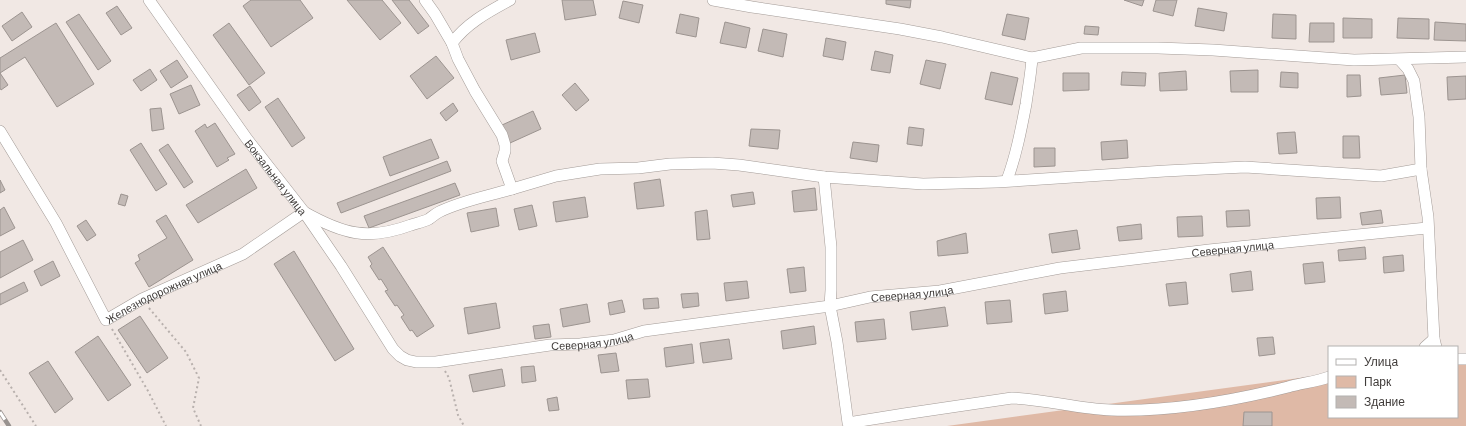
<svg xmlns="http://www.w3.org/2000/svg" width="1466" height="426" font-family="Barlow,sans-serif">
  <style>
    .green { fill: #dfb9a6 }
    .building { fill: #c3bab6; stroke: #9c9490 }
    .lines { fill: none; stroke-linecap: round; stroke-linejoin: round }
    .street-casing { stroke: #a39b97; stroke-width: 12 }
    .path { stroke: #b8b0ad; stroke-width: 2; stroke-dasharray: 2 3; stroke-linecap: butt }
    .street { stroke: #fff; stroke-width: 11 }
    .rail-casing { stroke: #98928f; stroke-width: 4.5 }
    .rail { stroke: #fff; stroke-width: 3; stroke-dasharray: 9; stroke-linecap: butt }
    .labels { text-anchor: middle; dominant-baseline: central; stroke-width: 3.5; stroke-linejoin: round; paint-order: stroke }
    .street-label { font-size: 11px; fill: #403c3a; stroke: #fff }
  </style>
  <rect width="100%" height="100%" fill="#f1e8e4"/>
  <path class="green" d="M1466 361V426H947L1329 374V417H1457V362Z"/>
  <path class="building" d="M251 0H300L313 18 271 47 243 6Z
    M347 0H382L401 23 380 40Z
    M392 0H409L429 26 418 34Z
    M562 0H593L596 15 565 20Z
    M886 0H911L910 8 886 4Z
    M1124 0H1144L1142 6Z
    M1156 0H1177L1173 16 1153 11Z
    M623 1 643 5 639 23 619 18Z
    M117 6 132 28 121 35 106 13Z
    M1198 8 1227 13 1224 31 1195 26Z
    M22 12 32 27 12 41 2 26Z
    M79 14 111 61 98 70 66 22Z
    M680 14 699 18 696 37 676 33Z
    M1007 14 1029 18 1025 40 1002 35Z
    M1273 14 1296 15V39L1272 38Z
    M1343 18 1372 19V38H1343Z
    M1398 18 1429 19V39L1397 38Z
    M725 22 750 28 746 48 720 43Z
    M1435 22 1466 24V41L1434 40Z
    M56 23 94 84 57 107 25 57 0 73V58Z
    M229 23 265 73 249 85 213 35Z
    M1310 23H1334V42H1309Z
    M1085 26 1099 27 1098 35 1084 34Z
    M763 29 787 34 783 57 758 51Z
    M535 33 540 52 511 60 506 40Z
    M826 38 846 42 843 60 823 56Z
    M875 51 893 55 890 73 871 70Z
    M436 56 454 78 427 99 410 76Z
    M177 60 188 77 171 88 160 71Z
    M926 60 946 64 940 89 920 84Z
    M150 69 157 80 141 91 133 80Z
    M1258 70V92H1231L1230 71Z
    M1186 71 1187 90 1160 91 1159 73Z
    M991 72 1018 78 1012 105 985 99Z
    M1122 72 1146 73 1145 86 1121 85Z
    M1281 72 1298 73V88L1280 87Z
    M0 73 8 85 1 90 0 88Z
    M1063 73H1089V90L1063 91Z
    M1347 75H1360L1361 96 1347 97Z
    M1405 75 1407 93 1381 95 1379 78Z
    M1466 76V99L1448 100 1447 77Z
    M575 83 589 100 576 111 562 95Z
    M191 85 200 105 179 114 170 94Z
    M250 86 261 102 249 111 237 95Z
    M278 98 305 138 292 147 265 107Z
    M453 103 458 111 446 121 440 113Z
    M161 108 164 129 152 131 150 109Z
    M533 111 541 129 510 143 502 125Z
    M215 123 235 154 227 158 229 160 217 167 195 131 205 124 207 128Z
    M909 127 924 129 922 146 907 144Z
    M751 129 780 130 778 149 749 146Z
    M1295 132 1297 153 1279 154 1277 133Z
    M1343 136H1359L1360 158H1343Z
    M431 139 439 158 390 176 383 157Z
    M1127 140 1128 158 1102 160 1101 142Z
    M853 142 879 145 877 162 850 158Z
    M141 143 167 184 156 191 130 150Z
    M168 144 193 182 184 188 159 150Z
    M1034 148H1055V166L1034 167Z
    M447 161 451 171 341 213 337 203Z
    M246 169 257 188 198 223 186 205Z
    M660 179 664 206 637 209 634 183Z
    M0 180 5 190 0 193Z
    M455 183 460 195 369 228 364 216Z
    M815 188 817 210 794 212 792 191Z
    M753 192 755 204 733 207 731 195Z
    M121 194 128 196 125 206 118 204Z
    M585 197 588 217 556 222 553 202Z
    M1340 197 1341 218 1317 219 1316 198Z
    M532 205 537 226 519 230 514 209Z
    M4 207 15 228 0 236V210Z
    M496 208 499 226 471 232 467 213Z
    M707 210 710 239 697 240 695 212Z
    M1249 210 1250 226 1227 227 1226 211Z
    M1381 210 1383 223 1362 225 1360 213Z
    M166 215 193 260 149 287 135 263 140 260 138 255 167 238 156 221Z
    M1202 216 1203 236 1178 237 1177 217Z
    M86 220 96 235 87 241 77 226Z
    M1141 224 1142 239 1119 241 1117 227Z
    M1077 230 1080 249 1052 253 1049 234Z
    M966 233 968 253 938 256 937 241Z
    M23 240 33 260 0 278V252Z
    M383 247 434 326 417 337 412 330 410 331 401 317 404 315 397 305 395 306 385 291 388 290 381 279 379 280 370 266 372 264 368 257Z
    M1365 247 1366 259 1339 261 1338 250Z
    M294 251 354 349 335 361 274 264Z
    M1403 255 1404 271 1384 273 1383 257Z
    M53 261 60 276 41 286 34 271Z
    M1323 262 1325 282 1305 284 1303 264Z
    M804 267 806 291 790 293 787 269Z
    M1251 271 1253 290 1232 292 1230 274Z
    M747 281 749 298 726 301 724 283Z
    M24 282 28 291 0 305V294Z
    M1186 282 1188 304 1169 306 1166 284Z
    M1066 291 1068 311 1045 314 1043 294Z
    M698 293 699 306 683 308 681 294Z
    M658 298 659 308 644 309 643 299Z
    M622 300 625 312 610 315 608 303Z
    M1010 300 1012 322 987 324 985 302Z
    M496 303 500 328 468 334 464 308Z
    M587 304 590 322 563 327 560 309Z
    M945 307 948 326 912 330 910 312Z
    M140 316 168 358 147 373 118 330Z
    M884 319 886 339 857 342 855 322Z
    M549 324 551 337 535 339 533 326Z
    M814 326 816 344 783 349 781 331Z
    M98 336 131 385 108 401 75 352Z
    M1273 337 1275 354 1259 356 1257 338Z
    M729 339 732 359 703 363 700 343Z
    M692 344 694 363 666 367 664 348Z
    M616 353 619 371 601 373 598 355Z
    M48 361 73 399 55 413 29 373Z
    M534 366 536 381 522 383 521 367Z
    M502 369 505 386 473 392 469 375Z
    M648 379 650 397 628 399 626 380Z
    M557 397 559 410 549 411 547 399Z
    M1244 412H1272V426H1243Z"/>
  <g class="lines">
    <defs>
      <g id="street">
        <path id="s1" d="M149 0 247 139 304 212 341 266 393 349 400 356 407 360 416 362H436L550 345 580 344 614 340 644 331 830 306 870 297 940 291 1060 268 1209 250 1427 228"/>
        <path d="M713 0 752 7 900 29 942 37 1032 58 1081 48H1158L1213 50 1354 60 1466 57"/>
        <path d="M452 43C467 23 488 12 510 0"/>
        <path d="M1400 60 1408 69 1414 81 1419 117 1421 169 1428 217 1434 339 1436 347"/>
        <path id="s2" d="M0 131 56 223 106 320 142 299 243 254 304 212C343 234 368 241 411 225 417 223 423 222 429 219 432 217 435 214 439 212 461 201 488 196 512 189L502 161 505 151V145L502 135 475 91 458 59 452 43 435 14 425 0"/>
        <path d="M824 177 831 247V290L830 306 837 342 848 423 904 414 1012 398C1045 399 1077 409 1111 410 1169 412 1232 401 1288 387 1301 383 1316 382 1329 377"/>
        <path d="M1007 180C1016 156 1021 130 1026 104 1028 89 1031 74 1032 58"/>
        <path d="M512 189 556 176 600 169 638 168 670 164 712 163 739 165 824 177 923 184 997 182 1165 171 1245 167 1381 176 1421 169"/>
        <path d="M1425 347 1434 339"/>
        <path d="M1457 359H1466"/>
      </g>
    </defs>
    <use href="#street" class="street-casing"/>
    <path class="path" d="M149 308 186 352 199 378 193 408 201 426
      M112 329 148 391 166 426
      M0 370 36 426
      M445 371 449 378 458 415 464 426"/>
    <use href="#street" class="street"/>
    <defs>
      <path id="rail" d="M0 412 9 426"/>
    </defs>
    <use href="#rail" class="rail-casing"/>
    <use href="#rail" class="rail"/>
  </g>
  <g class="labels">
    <g class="street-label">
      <text stroke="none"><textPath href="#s1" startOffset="218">Вокзальная улица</textPath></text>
      <text stroke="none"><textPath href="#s1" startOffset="1279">Северная улица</textPath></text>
      <text stroke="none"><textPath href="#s2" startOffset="281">Железнодорожная улица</textPath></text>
      <text stroke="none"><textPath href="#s1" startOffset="955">Северная улица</textPath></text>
      <text stroke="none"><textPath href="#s1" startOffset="631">Северная улица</textPath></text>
    </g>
  </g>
  <rect x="1328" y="346" width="130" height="72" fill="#ffffff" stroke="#b3b1b0"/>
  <rect x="1336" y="359" width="20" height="6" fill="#ffffff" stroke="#b3b1b0"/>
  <text x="1364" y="366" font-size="12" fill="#403c3a">Улица</text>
  <rect x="1336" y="376" width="20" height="12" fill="#dfb9a6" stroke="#b3b1b0"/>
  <text x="1364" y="386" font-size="12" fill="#403c3a">Парк</text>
  <rect x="1336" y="396" width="20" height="12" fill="#c3bab6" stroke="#b3b1b0"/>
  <text x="1364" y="406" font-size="12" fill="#403c3a">Здание</text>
</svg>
